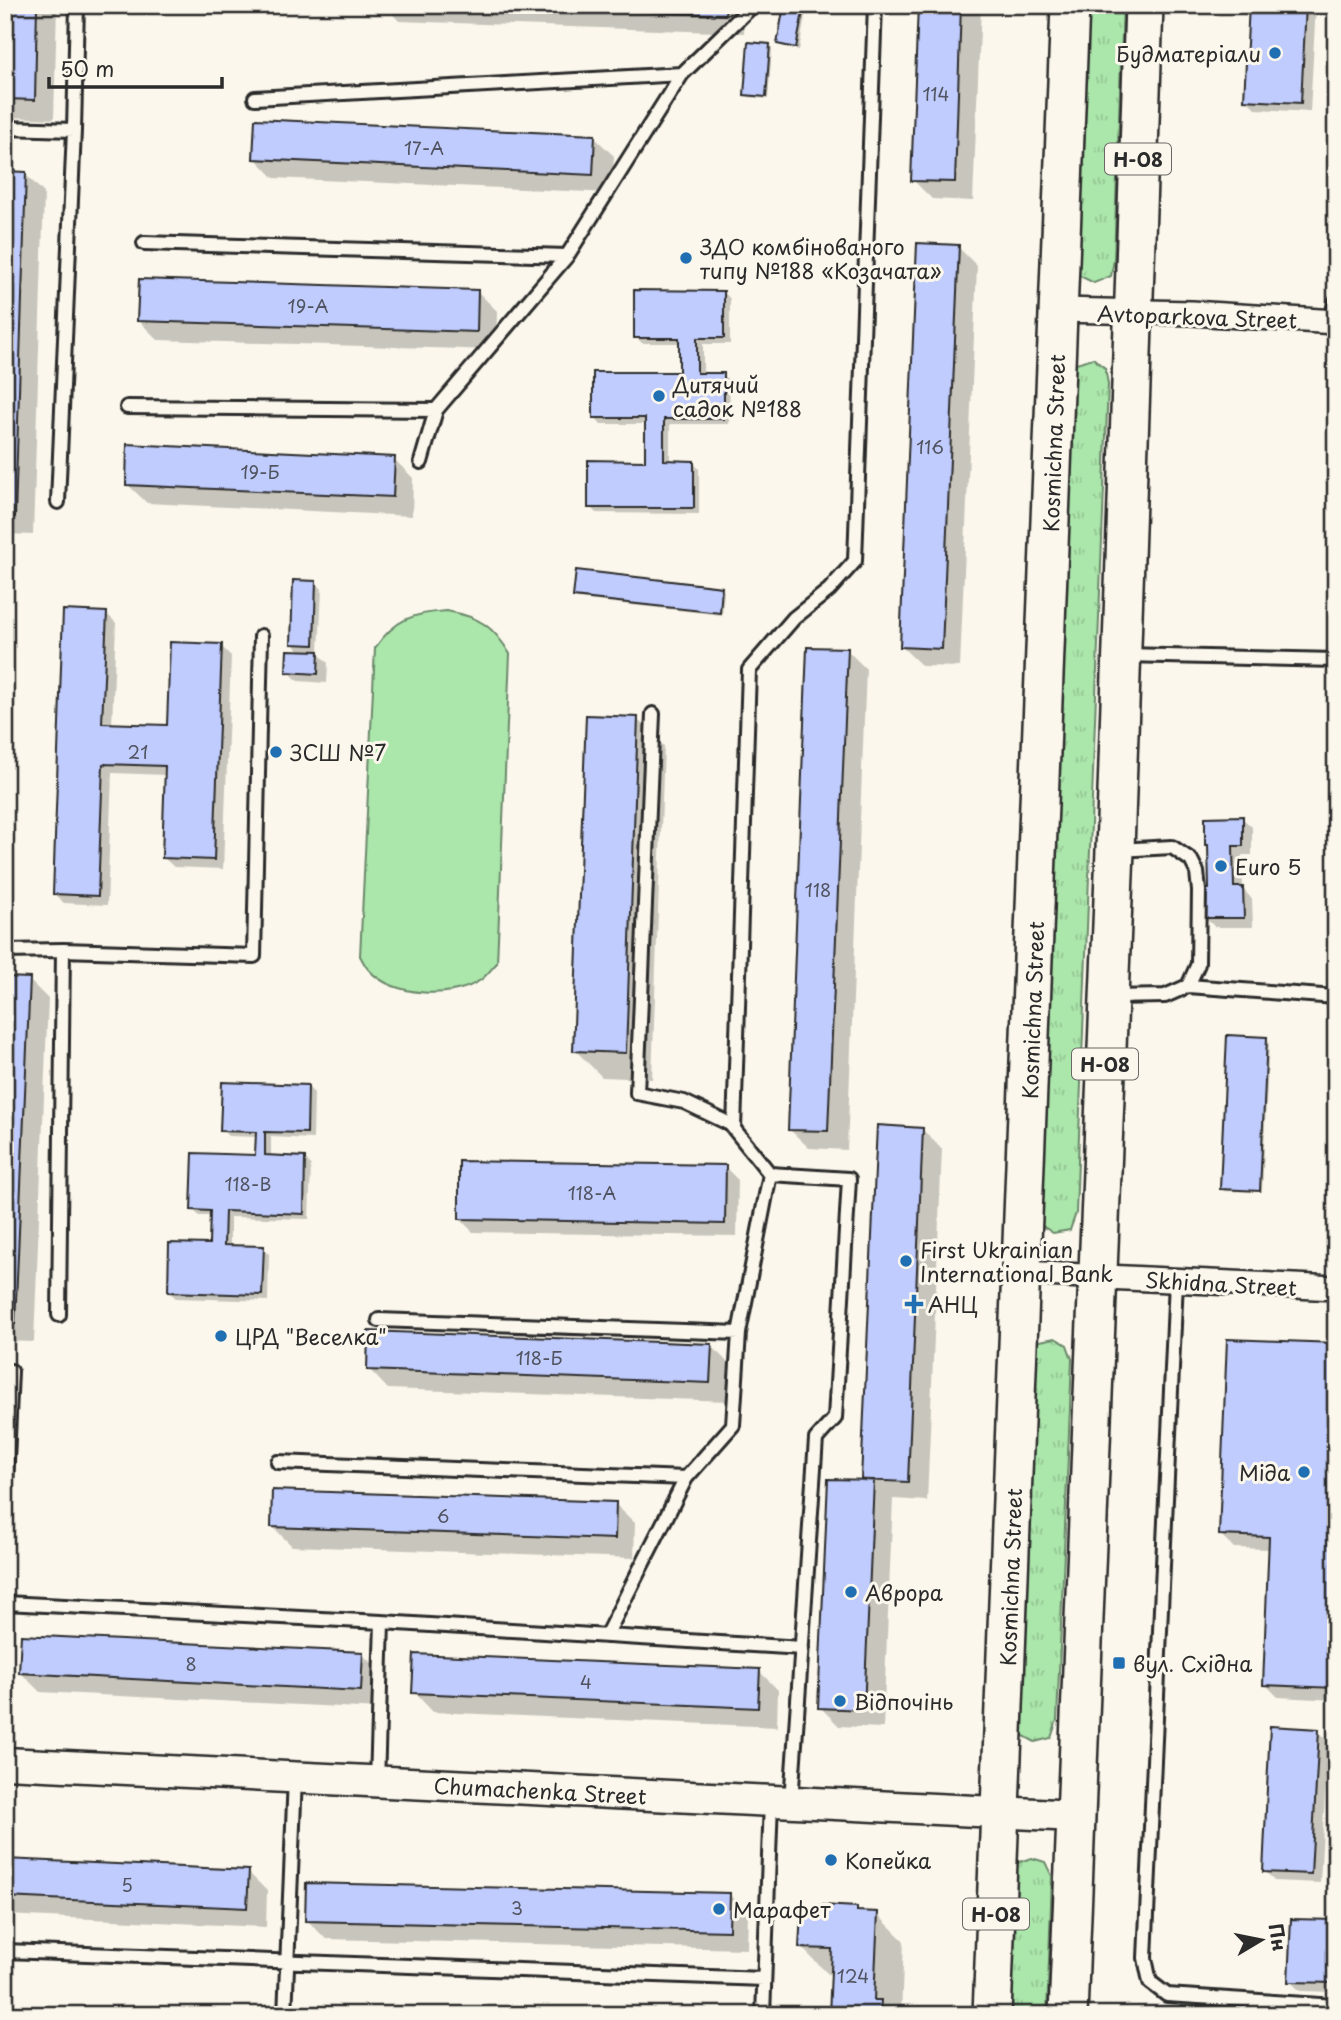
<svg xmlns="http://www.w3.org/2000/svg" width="1341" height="2020" font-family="'Playpen Sans',sans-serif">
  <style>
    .grass { fill: url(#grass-tufts); stroke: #6b886b; stroke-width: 2 }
    .pitch { fill: #abe6ab; stroke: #6b886b; stroke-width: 2 }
    .shadow { fill: #0003 }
    .building { fill: #c0ccfd; stroke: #2b2b2b; stroke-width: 2 }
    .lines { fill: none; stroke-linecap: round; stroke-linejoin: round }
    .service-casing { stroke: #2b2b2b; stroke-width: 18 }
    .minor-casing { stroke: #2b2b2b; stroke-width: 28 }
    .tertiary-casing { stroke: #2b2b2b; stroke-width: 35 }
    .primary-casing { stroke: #2b2b2b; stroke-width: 42 }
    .service { stroke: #fbf7ec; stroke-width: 12 }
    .minor { stroke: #fbf7ec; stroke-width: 23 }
    .tertiary { stroke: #fbf7ec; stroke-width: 30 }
    .primary { stroke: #fbf7ec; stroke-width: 37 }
    .poi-dot { fill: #1f6fb2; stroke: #fbf7ec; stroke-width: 2.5 }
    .labels { text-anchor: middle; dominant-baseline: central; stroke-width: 6; stroke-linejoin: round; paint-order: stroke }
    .number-label { font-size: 18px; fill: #505360 }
    .shield { fill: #fbf7ec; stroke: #696865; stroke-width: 2 }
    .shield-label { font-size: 19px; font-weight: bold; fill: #2b2b2b }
    .poi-label { font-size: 21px; fill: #2b2b2b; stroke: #fbf7ec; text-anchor: start }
    .street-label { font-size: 21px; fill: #2b2b2b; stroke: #fbf7ec }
  </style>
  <defs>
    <pattern id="grass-tufts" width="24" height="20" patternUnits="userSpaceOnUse" patternTransform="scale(1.75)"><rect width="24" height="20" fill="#abe6ab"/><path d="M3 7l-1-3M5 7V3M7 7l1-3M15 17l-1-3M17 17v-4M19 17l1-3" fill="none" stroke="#93c593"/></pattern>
  </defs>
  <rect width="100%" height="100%" fill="#fbf7ec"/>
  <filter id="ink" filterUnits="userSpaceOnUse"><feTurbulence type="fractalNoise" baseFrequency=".0143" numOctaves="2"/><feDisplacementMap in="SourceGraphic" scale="14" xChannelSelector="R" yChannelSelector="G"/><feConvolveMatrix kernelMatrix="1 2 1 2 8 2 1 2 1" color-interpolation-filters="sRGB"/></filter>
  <g filter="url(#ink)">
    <path class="grass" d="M1083 5H1123L1114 260 1111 276 1094 283 1078 275 1074 258Z
      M1093 358 1105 368 1108 384 1076 1213 1070 1230 1053 1233 1038 1223 1068 377 1076 363Z
      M1055 1338 1067 1345 1072 1359 1057 1720 1051 1738 1035 1742 1022 1735 1018 1719 1030 1355 1040 1341Z
      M1032 1858 1045 1862 1052 1876 1047 2015H1008L1014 1875 1019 1862Z"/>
    <path class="pitch" d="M447 611C480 617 493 626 510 654L497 963C492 968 487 975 482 979 454 1000 392 997 369 970 365 966 363 961 360 956L375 648C395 619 413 613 447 611Z"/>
    <path class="shadow" d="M5 5H57L54 119 8 117 5 115Z
      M384 5H745L744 33 399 21Z
      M920 5H981L973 201 932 199 913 180Z
      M1251 5H1316L1310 112 1256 109 1246 99Z
      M804 9 806 11 799 50 781 46 778 43Z
      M769 45 772 48 768 99 749 97 746 95Z
      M594 137 614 156 612 193 274 178 255 158Z
      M5 173 25 174 44 193 33 535 5 534Z
      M958 247 977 266 960 667 922 666 902 647Z
      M477 291 497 311 496 350 158 340 139 321Z
      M724 292 730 299V344H703V374L723 375 730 381 729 424H670V462H693L699 469V514L596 513 590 507 646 462V424H601L595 417 680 374V343H642L636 337Z
      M394 459 413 478 412 516 147 503 127 484Z
      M316 582 322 589 319 650H315L328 663 327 683 298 681 288 671 302 652 292 643Z
      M721 588 724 591 722 615 578 599 575 596Z
      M106 613 116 623 112 725 168 727 221 646 231 656 223 869 174 867 164 858 167 775 112 773 107 905 64 903 54 894Z
      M847 650 866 669 847 1150 809 1148 789 1129Z
      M637 719 664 746 652 1079 602 1077 575 1050Z
      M1242 818 1252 827V855H1242L1243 889 1252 899 1253 927H1215L1205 918 1211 891 1210 848 1207 844Z
      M5 979 29 980 48 999 34 1342 5 1341Z
      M1266 1039 1269 1041 1262 1192 1224 1191 1222 1188Z
      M308 1087 314 1093 313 1139 271 1137V1157L305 1158 311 1165 309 1219 230 1217V1247L263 1248 269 1254 268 1301 176 1298 169 1292 211 1246 212 1216H199L193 1209 257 1157 258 1137 228 1136 222 1130Z
      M922 1129 942 1149 927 1501 893 1499 883 1728 839 1726 820 1707 863 1482Z
      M725 1167 738 1180 737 1236 473 1232 460 1219Z
      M711 1345 730 1365 729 1401 388 1389 369 1369Z
      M1336 1345V1700L1278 1697 1265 1684 1270 1549 1234 1548 1221 1535Z
      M615 1504 635 1523 634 1558 292 1546 272 1526Z
      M362 1654 382 1673 380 1709 40 1692 21 1673Z
      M759 1671 778 1690 777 1727 433 1712 414 1692Z
      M1318 1731 1328 1740 1320 1883 1274 1881 1265 1871Z
      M5 1861 248 1872 267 1891 266 1927 5 1915Z
      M729 1894 748 1914 747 1949 326 1939 307 1920Z
      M856 1908 861 1913 877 1914 904 1941 901 2015H831L832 1974H828L801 1947 822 1914Z
      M1336 1922V1992L1300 1991 1290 1981Z"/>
    <path class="building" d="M5 5H37L35 100 5 99Z
      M462 5H726L725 15Z
      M784 5 804 7 796 48 777 44Z
      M918 5H961L955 182 911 181Z
      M1249 5H1306L1301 103 1244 100Z
      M748 42 770 44 766 97 744 95Z
      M255 119 595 135 593 175 253 159Z
      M5 171 26 172 15 517 5 516Z
      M917 243 959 245 942 649 900 647Z
      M139 279 478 290 477 332 137 321Z
      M634 290 724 291V338H697V373H724V419H664V460L694 461V508H588V460L645 461V418H593V372H679V338H634Z
      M127 444 395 457 393 497 126 485Z
      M576 570 722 587 720 613 573 597Z
      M293 580 316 581 314 645 291 644Z
      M63 610 107 612 102 723 167 725 170 642 222 644 214 860 162 858 165 766 103 764 98 896 53 894Z
      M807 647 848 648 828 1131 788 1130Z
      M287 650 319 651 318 674 286 672Z
      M586 715 638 717 626 1053 573 1051Z
      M1243 816V846H1233L1234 887H1243L1244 918H1203V890L1209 889 1208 845H1205V817Z
      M5 977 30 978 15 1324 5 1323Z
      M1227 1035 1267 1037 1260 1191 1220 1189Z
      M222 1082 308 1085 307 1133 265 1132V1155L305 1157 304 1214 225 1211 224 1245 264 1246 262 1295 168 1292 169 1243 209 1244 210 1211 191 1210 193 1153 255 1155 256 1132 220 1131Z
      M877 1125 923 1128 908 1482 861 1480Z
      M459 1161 726 1165 725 1224 459 1219Z
      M368 1331 712 1344 710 1383 367 1370Z
      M1227 1339 1336 1343V1688L1263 1685 1269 1537 1219 1535Z
      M828 1479 874 1480 864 1710 818 1708Z
      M272 1490 616 1502 615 1539 271 1527Z
      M21 1635 363 1652 361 1691 19 1673Z
      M414 1654 760 1669 758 1708 412 1693Z
      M1270 1726 1319 1729 1311 1874 1263 1872Z
      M5 1859 249 1870 247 1908 5 1897Z
      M306 1883 730 1893 729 1931 305 1921Z
      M821 1905 857 1907V1911L878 1912 874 2000H881L880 2015H829L832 1949 799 1948 801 1911 821 1912Z
      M1291 1919 1336 1920V1983L1288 1982Z"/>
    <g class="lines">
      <defs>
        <path id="service" d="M255 98 682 74
          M5 128 74 130 77 5
          M144 243 567 256
          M1330 321 1336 301
          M127 407 436 410
          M421 462 436 410 567 256 682 74 753 5
          M58 502 74 130
          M1125 655 1336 660
          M653 714 637 1093 684 1102 730 1124 770 1174 849 1179 835 1418 816 1439 791 1802
          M63 950 254 956 261 636
          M5 951 63 950 59 1315
          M1183 988 1188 986 1336 997
          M1111 997 1165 996 1188 986 1198 964 1199 891 1197 872 1191 860 1172 847 1118 850
          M734 1129 749 670 794 618 829 590 855 561 875 5
          M1176 1281 1145 1958 1150 1982 1167 1995 1336 2006
          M379 1320 739 1333 733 1425 686 1478
          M739 1333 770 1174
          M278 1462 686 1478 606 1636
          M5 1505 11 1371
          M5 1603 382 1622 802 1648
          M377 1782 382 1622
          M5 1951 764 1979
          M285 2015 295 1778
          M763 2015 771 1802"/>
        <path id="minor" d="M1059 310 1192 313 1336 322
          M1021 1273 1336 1288"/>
        <path id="tertiary" d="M5 1763 1076 1816"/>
        <path id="primary" d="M992 2015 1070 5
          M1068 2015 1115 850 1144 5"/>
      </defs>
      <use href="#service" class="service-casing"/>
      <use href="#minor" class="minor-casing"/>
      <use href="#tertiary" class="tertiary-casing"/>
      <use href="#primary" class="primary-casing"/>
      <use href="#service" class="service"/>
      <use href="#minor" class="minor"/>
      <use href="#tertiary" class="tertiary"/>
      <use href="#primary" class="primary"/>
    </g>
  </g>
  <g class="poi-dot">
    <circle cx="1275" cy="53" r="7"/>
    <circle cx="686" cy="258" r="7"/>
    <circle cx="659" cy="396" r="7"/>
    <circle cx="276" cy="752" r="7"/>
    <circle cx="1221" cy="866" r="7"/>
    <circle cx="906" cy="1261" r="7"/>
    <path d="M910.5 1293.5h7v7h7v7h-7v7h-7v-7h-7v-7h7z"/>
    <circle cx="221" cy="1336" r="7"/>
    <circle cx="1304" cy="1472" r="7"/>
    <circle cx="851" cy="1592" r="7"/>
    <rect x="1112" y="1656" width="14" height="14" rx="3.5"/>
    <circle cx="840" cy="1701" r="7"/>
    <circle cx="831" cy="1860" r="7"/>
    <circle cx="719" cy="1909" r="7"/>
  </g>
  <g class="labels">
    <g class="number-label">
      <text x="936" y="93">114</text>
      <text x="424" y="147">17-А</text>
      <text x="308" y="305">19-А</text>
      <text x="930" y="446">116</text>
      <text x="260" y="471">19-Б</text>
      <text x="138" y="751">21</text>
      <text x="818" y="889">118</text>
      <text x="248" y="1183">118-В</text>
      <text x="592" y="1192">118-А</text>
      <text x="539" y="1357">118-Б</text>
      <text x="443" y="1515">6</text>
      <text x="191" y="1663">8</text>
      <text x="586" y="1681">4</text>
      <text x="127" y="1884">5</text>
      <text x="517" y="1907">3</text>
      <text x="853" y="1975">124</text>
    </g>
    <g class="shield">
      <rect x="1105" y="143.5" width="66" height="31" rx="5"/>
      <rect x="1072" y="1048.5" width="66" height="31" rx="5"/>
      <rect x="963" y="1898.5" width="66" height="31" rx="5"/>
    </g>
    <g class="shield-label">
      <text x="1138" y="159">Н-08</text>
      <text x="1105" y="1064">Н-08</text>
      <text x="996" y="1914">Н-08</text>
    </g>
    <g class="poi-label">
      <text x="1261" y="53" text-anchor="end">Будматеріали</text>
      <text x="700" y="246">ЗДО комбінованого<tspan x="700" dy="24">типу №188 «Козачата»</tspan></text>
      <text x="673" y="384">Дитячий<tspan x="673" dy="24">садок №188</tspan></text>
      <text x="290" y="752">ЗСШ №7</text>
      <text x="1235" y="866">Euro 5</text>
      <text x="920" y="1249">First Ukrainian<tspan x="920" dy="24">International Bank</tspan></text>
      <text x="928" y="1304">АНЦ</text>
      <text x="235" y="1336">ЦРД "Веселка"</text>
      <text x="1290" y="1472" text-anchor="end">Міда</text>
      <text x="865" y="1592">Аврора</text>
      <text x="1133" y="1663">вул. Східна</text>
      <text x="854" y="1701">Відпочінь</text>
      <text x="845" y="1860">Копейка</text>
      <text x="733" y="1909">Марафет</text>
    </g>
    <g class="street-label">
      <text transform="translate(1197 316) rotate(2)">Avtoparkova Street</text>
      <text transform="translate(1053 443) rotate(-88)">Kosmichna Street</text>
      <text transform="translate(1032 1010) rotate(-88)">Kosmichna Street</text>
      <text transform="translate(1221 1283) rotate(3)">Skhidna Street</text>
      <text transform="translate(1010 1577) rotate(-88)">Kosmichna Street</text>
      <text transform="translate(540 1790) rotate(3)">Chumachenka Street</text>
    </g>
  </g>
  <rect width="1341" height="2020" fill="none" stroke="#fbf7ec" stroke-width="28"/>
  <rect x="14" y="14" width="1313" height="1992" fill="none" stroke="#2b2b2b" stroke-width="2.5" filter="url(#ink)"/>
  <g transform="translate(1261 1940) rotate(80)" stroke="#fbf7ec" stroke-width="5" paint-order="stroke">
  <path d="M0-5L12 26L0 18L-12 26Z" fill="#2b2b2b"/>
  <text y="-10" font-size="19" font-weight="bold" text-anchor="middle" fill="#2b2b2b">Пн</text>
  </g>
  <path d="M49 77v10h173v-10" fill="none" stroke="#2b2b2b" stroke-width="3.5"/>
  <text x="60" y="77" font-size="21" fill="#2b2b2b" stroke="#fbf7ec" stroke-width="5" paint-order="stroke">50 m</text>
</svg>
